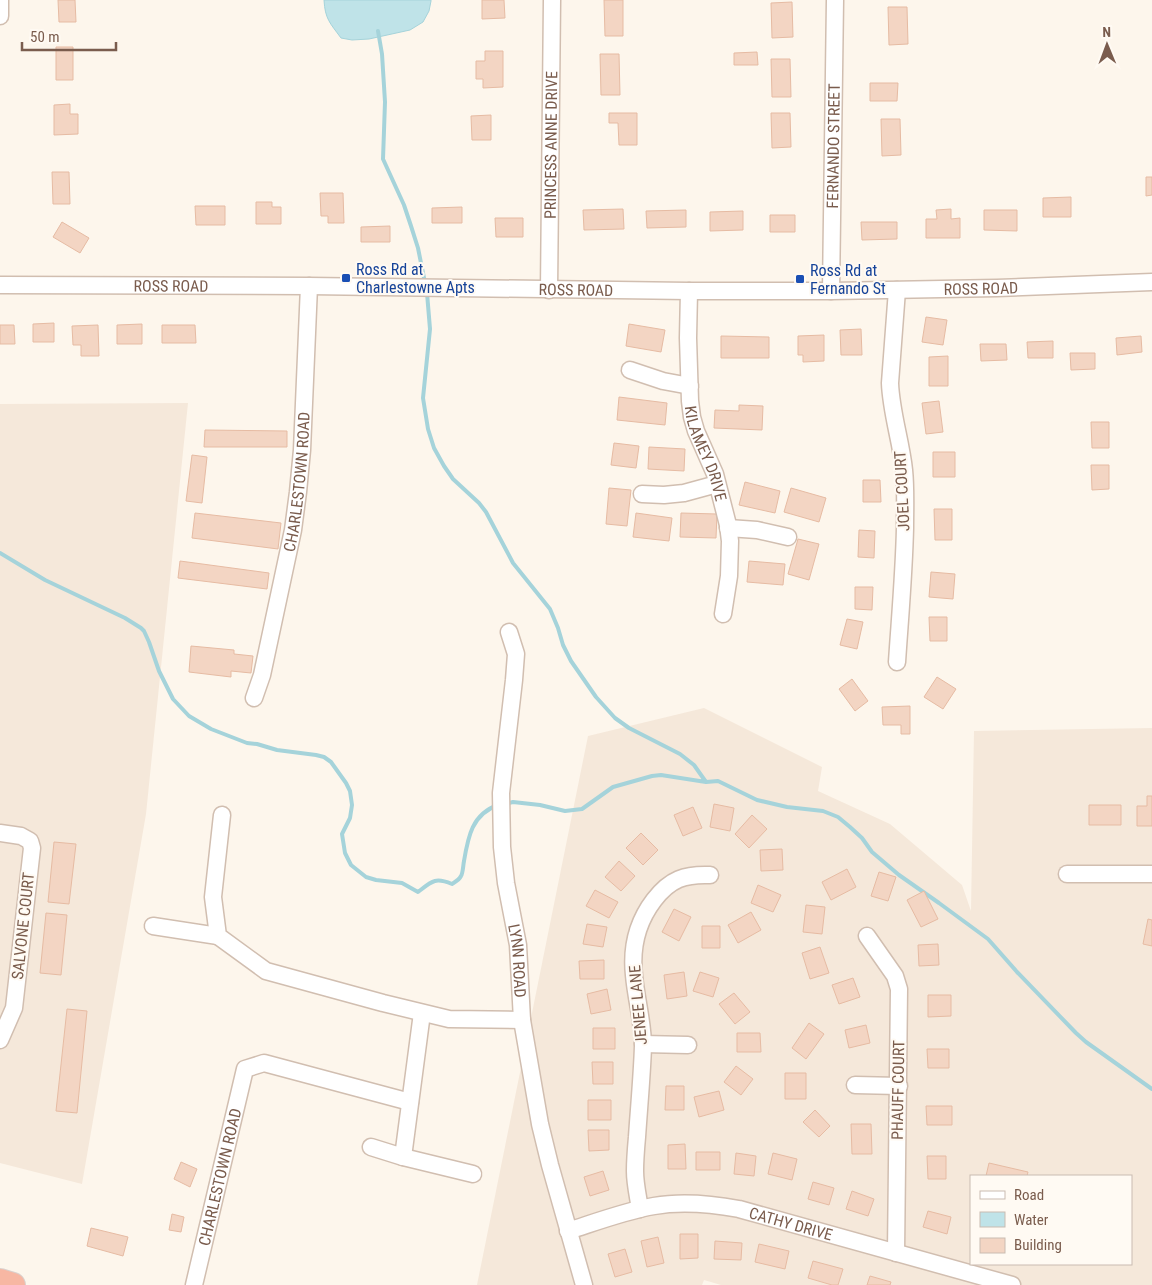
<svg xmlns="http://www.w3.org/2000/svg" width="1152" height="1285" font-family="'Roboto Condensed',sans-serif">
  <style>
    .residential { fill: #f5e8da; fill-rule: evenodd }
    .water { fill: #bfe3e8; stroke: #a5d3da }
    .lines { fill: none; stroke-linecap: round; stroke-linejoin: round }
    .stream { stroke: #a5d3da; stroke-width: 4 }
    .building { fill: #f3d5c3; stroke: #e6bba3 }
    .minor-casing { stroke: #d1beb0; stroke-width: 19 }
    .highway-casing { stroke: #dad1cd; stroke-width: 26 }
    .minor { stroke: #fff; stroke-width: 16 }
    .highway { stroke: #f7b7a3; stroke-width: 24 }
    .transit-dot { fill: #1a4fb4; stroke: #fffaf3; stroke-width: 2 }
    .labels { text-anchor: middle; dominant-baseline: central; stroke-width: 4; stroke-linejoin: round; paint-order: stroke }
    .street-label { font-size: 16px; fill: #7a5c4d; stroke: #fffaf3 }
    .transit-label { font-size: 16px; fill: #164399; stroke: #fffaf3; text-anchor: start }
  </style>
  <rect width="100%" height="100%" fill="#fdf6ec"/>
  <path class="residential" d="M188 403 146 814 82 1184 0 1163V404Z
    M704 708 822 767 818 791 890 824 962 885 971 911 974 731 1152 728V1285H721L704 1280 702 1285H477L588 736ZM971 1176H1131V1264H971Z"/>
  <path class="water" d="M324 0H431V1L429 11 423 22 410 30 369 39 352 40 341 38C330 23 325 19 324 0Z"/>
  <g class="lines">
    <path class="stream" d="M378 31 382 54 385 102 383 159 404 205 411 226 418 248 425 283
      M427 293 430 329 423 398 428 429 434 448 444 466 453 479 479 503 486 512 513 563 550 609 558 628 563 645 571 661 596 697 615 718 629 728 680 754 694 765 706 782
      M0 553 45 580 125 618 141 628 144 631 149 642 159 671 173 699 189 716 211 729 247 743 257 744 277 750 316 755 324 757 331 762 346 783 350 791 352 805 350 818 342 834 345 853 351 865 366 877 376 880 402 883 418 892C432 881 435 877 452 884 455 882 459 880 461 876 463 873 463 866 464 861 468 837 472 814 498 805
      M505 804 513 802 540 805 565 811 582 809 613 787 652 776 661 775 706 782 718 781 757 800 787 807 823 811 838 817 850 827 862 838 872 852 899 875 939 903 988 939 1017 972 1076 1033 1086 1042 1152 1089"/>
  </g>
  <path class="building" d="M58 0H75L76 22H59Z
    M482 0H504L505 18 482 19Z
    M604 0H623V36H605Z
    M792 2 793 37 772 38 771 3Z
    M888 7H907L908 44 889 45Z
    M56 47H73V80H56Z
    M485 51H503V87L483 88V79H476V61H485Z
    M757 52 758 65H734V53Z
    M600 54H619L620 95H601Z
    M771 59H790L791 97H772Z
    M870 83H898L897 101H870Z
    M70 104V114H78V134L54 135V105Z
    M609 113H637V145H619L618 123H609Z
    M771 113H790L791 147 772 148Z
    M491 115V140H472L471 116Z
    M881 119H900L901 155 882 156Z
    M52 172H69L70 204H53Z
    M1146 177H1152V195L1146 196Z
    M320 193H343L344 223H328V216H321Z
    M1071 197V217H1043V198Z
    M256 202H272V207H281V224H256Z
    M195 206H225V225H196Z
    M462 207V223H432V208Z
    M623 209 624 229 584 230 583 210Z
    M951 209V219L960 218V238H926V219H937L936 210Z
    M686 210V227L647 228 646 211Z
    M984 210H1017V231L984 230Z
    M743 211V230L710 231V212Z
    M770 215H795V232H770Z
    M495 218H523V237H496Z
    M62 222 89 238 80 253 53 237Z
    M861 222H897V239L862 240Z
    M390 226V242H361V227Z
    M926 317 947 320 943 345 922 342Z
    M54 323V342H33V324Z
    M142 324V344H117V325Z
    M629 324 665 330 661 352 626 346Z
    M0 325H14L15 344H0Z
    M98 325 99 356H81V345H73L72 326Z
    M162 325H195L196 343H162Z
    M861 329 862 355H841L840 330Z
    M824 335V361L803 362V355H798V336Z
    M721 336 769 337V358H721Z
    M1141 336 1142 352 1117 355 1116 338Z
    M1053 341V358H1028L1027 342Z
    M980 344H1006L1007 360 981 361Z
    M1070 353H1095V369L1071 370Z
    M948 356V386H929V357Z
    M619 397 667 403 665 425 617 420Z
    M939 401 943 432 926 434 922 403Z
    M739 405 763 406 762 430 714 428 715 410 739 411Z
    M1091 422H1109V448H1092Z
    M205 430 287 431V447H204Z
    M614 443 639 446 636 468 611 465Z
    M649 447 685 449 684 471 648 469Z
    M933 452H955V477H933Z
    M192 455 207 457 202 503 186 501Z
    M1091 465H1109V489L1092 490Z
    M863 480H880L881 502H863Z
    M745 482 780 491 775 513 739 505Z
    M609 488 631 490 627 526 606 524Z
    M791 488 826 498 819 522 784 512Z
    M934 509H952V540H935Z
    M195 513 281 523 278 549 192 538Z
    M636 513 672 518 669 541 633 537Z
    M681 513 717 514 716 538 680 537Z
    M859 530 875 531 874 558 858 557Z
    M798 539 819 544 809 580 788 574Z
    M180 561 269 573 267 589 178 578Z
    M749 561 785 564 783 585 747 582Z
    M931 572 955 574 953 599 929 597Z
    M855 587H873L872 610 855 609Z
    M929 617H947V641H930Z
    M847 619 863 622 857 649 840 645Z
    M191 646 234 650V654L253 656 251 673 231 671V677L189 672Z
    M937 677 956 689 943 709 924 697Z
    M852 679 868 701 855 711 839 689Z
    M910 706V734H901V725H883L882 707Z
    M1147 796H1152V826H1137V806H1147Z
    M714 804 734 808 730 831 710 827Z
    M1089 805H1121V825H1089Z
    M693 807 702 828 683 836 674 815Z
    M752 815 767 829 749 848 735 834Z
    M641 833 658 850 643 865 626 848Z
    M54 842 76 844 69 904 48 902Z
    M782 849 783 870 761 871 760 850Z
    M619 861 635 876 621 891 605 877Z
    M847 869 856 887 831 900 822 882Z
    M879 872 896 877 888 901 871 896Z
    M758 885 781 895 773 912 751 903Z
    M595 890 618 902 609 918 586 906Z
    M924 891 938 919 921 927 907 900Z
    M806 905 825 907 822 934 803 932Z
    M674 909 691 917 679 941 662 932Z
    M751 912 761 930 738 943 728 925Z
    M46 913 67 915 61 975 40 973Z
    M1148 919 1152 920V946L1143 944Z
    M587 924 607 927 603 947 583 944Z
    M702 926H720V948H702Z
    M938 944 939 965 919 966 918 945Z
    M820 947 829 973 810 979 802 953Z
    M604 960V979H580L579 961Z
    M684 972 687 996 667 999 664 975Z
    M700 972 719 978 713 997 693 991Z
    M853 978 860 997 839 1004 832 985Z
    M607 989 611 1010 591 1014 587 994Z
    M734 993 750 1012 735 1024 719 1004Z
    M928 995H951V1016L928 1017Z
    M67 1009 87 1011 77 1113 56 1111Z
    M809 1023 824 1034 806 1059 792 1048Z
    M866 1025 870 1043 849 1048 845 1030Z
    M593 1028H615V1049H593Z
    M737 1033H760L761 1052H737Z
    M927 1049H949V1068H928Z
    M592 1062H613V1084H593Z
    M736 1066 753 1079 741 1095 724 1082Z
    M785 1073H806V1099H785Z
    M666 1086H684V1110H665Z
    M719 1091 724 1110 699 1117 694 1097Z
    M588 1100H611V1120H588Z
    M926 1106H952V1125H927Z
    M815 1110 830 1126 819 1137 803 1122Z
    M851 1124H871L872 1154H852Z
    M588 1130H609V1150L589 1151Z
    M685 1144 686 1169H668V1145Z
    M696 1152H720V1170H696Z
    M736 1153 756 1156 754 1176 734 1174Z
    M773 1153 797 1159 792 1180 768 1174Z
    M927 1156H946V1179H928Z
    M181 1162 197 1169 190 1187 174 1179Z
    M989 1163 1028 1172 1027 1176H986Z
    M603 1171 609 1190 590 1196 584 1177Z
    M813 1182 834 1188 829 1205 808 1199Z
    M852 1191 874 1199 868 1216 846 1209Z
    M928 1211 951 1217 947 1234 923 1227Z
    M172 1214 184 1217 181 1232 169 1230Z
    M91 1228 128 1237 123 1256 87 1246Z
    M680 1234H698V1258L680 1259Z
    M658 1237 664 1263 647 1267 641 1241Z
    M715 1241 742 1243 741 1260 714 1259Z
    M759 1244 789 1251 785 1269 755 1262Z
    M625 1249 632 1272 615 1277 608 1254Z
    M813 1261 843 1269 838 1285H832L808 1278Z
    M870 1276 891 1282 890 1285H867Z"/>
  <g class="lines">
    <defs>
      <g id="minor">
        <path d="M0 16V0"/>
        <path id="s1" d="M0 285 309 286 689 291H831L997 288 1152 282"/>
        <path id="s2" d="M549 290 552 0"/>
        <path id="s3" d="M689 291 688 338 690 401 692 417 696 431 715 474 728 525 730 541 729 576 723 614"/>
        <path id="s4" d="M831 291 835 0"/>
        <path d="M630 370 663 381 690 386"/>
        <path d="M642 494 664 495 684 493 717 484"/>
        <path d="M728 528 757 530 788 537"/>
        <path id="s5" d="M509 632 516 654 514 680 501 793 502 847 506 883 518 945 522 1020 540 1124 550 1165 584 1285"/>
        <path d="M897 662C900 617 904 573 905 528 905 509 906 489 904 470 901 441 891 412 890 383L897 290"/>
        <path id="s6" d="M254 698 262 675 293 530 298 492 302 450 309 286"/>
        <path d="M222 815 213 897 218 936 266 971 383 1003 449 1019 522 1020"/>
        <path d="M0 833 21 836 30 841 32 848 14 1008 0 1040"/>
        <path d="M1067 874H1152"/>
        <path d="M153 926 218 936"/>
        <path d="M867 936 895 976 899 989 896 1253"/>
        <path d="M643 1044 688 1045"/>
        <path d="M855 1085 899 1086"/>
        <path d="M371 1147 403 1157 422 1013"/>
        <path d="M403 1157 473 1174"/>
        <path d="M640 1209C638 1196 635 1184 635 1171 635 1160 636 1148 637 1137 639 1107 642 1076 643 1046 643 1022 636 999 634 975 631 947 638 921 654 900 670 879 685 874 710 875"/>
        <path id="s7" d="M568 1231C596 1222 625 1211 654 1206 682 1201 712 1204 739 1209L1012 1285"/>
        <path id="s8" d="M194 1285 245 1069 264 1063 410 1102"/>
      </g>
      <path id="highway" d="M0 1281 13 1285"/>
    </defs>
    <use href="#minor" class="minor-casing"/>
    <use href="#highway" class="highway-casing"/>
    <use href="#minor" class="minor"/>
    <use href="#highway" class="highway"/>
  </g>
  <g class="transit-dot">
    <rect x="341" y="273" width="10" height="10" rx="2.5"/>
    <rect x="795" y="274" width="10" height="10" rx="2.5"/>
  </g>
  <g class="labels">
    <g class="street-label">
      <text stroke="none"><textPath href="#s2" startOffset="145">PRINCESS ANNE DRIVE</textPath></text>
      <text stroke="none"><textPath href="#s4" startOffset="145">FERNANDO STREET</textPath></text>
      <text stroke="none"><textPath href="#s1" startOffset="171">ROSS ROAD</textPath></text>
      <text stroke="none"><textPath href="#s1" startOffset="981">ROSS ROAD</textPath></text>
      <text stroke="none"><textPath href="#s1" startOffset="576">ROSS ROAD</textPath></text>
      <text stroke="none"><textPath href="#s3" startOffset="165">KILAMEY DRIVE</textPath></text>
      <text stroke="none"><textPath href="#s6" startOffset="221">CHARLESTOWN ROAD</textPath></text>
      <text transform="translate(902 491) rotate(-93)">JOEL COURT</text>
      <text transform="translate(23 926) rotate(-84)">SALVONE COURT</text>
      <text stroke="none"><textPath href="#s5" startOffset="332">LYNN ROAD</textPath></text>
      <text transform="translate(638 1005) rotate(-95)">JENEE LANE</text>
      <text transform="translate(898 1090) rotate(-89)">PHAUFF COURT</text>
      <text stroke="none"><textPath href="#s8" startOffset="111">CHARLESTOWN ROAD</textPath></text>
      <text stroke="none"><textPath href="#s7" startOffset="229">CATHY DRIVE</textPath></text>
    </g>
    <g class="transit-label">
      <text x="356" y="269">Ross Rd at<tspan x="356" dy="18">Charlestowne Apts</tspan></text>
      <text x="810" y="270">Ross Rd at<tspan x="810" dy="18">Fernando St</tspan></text>
    </g>
  </g>
  <rect x="970" y="1175" width="162" height="90" fill="#fffaf3" stroke="#cabbb1"/>
  <rect x="980" y="1191" width="25" height="8" fill="#ffffff" stroke="#cabbb1"/>
  <text x="1014" y="1200" font-size="15" fill="#7a5c4d">Road</text>
  <rect x="980" y="1212" width="25" height="15" fill="#bfe3e8" stroke="#cabbb1"/>
  <text x="1014" y="1225" font-size="15" fill="#7a5c4d">Water</text>
  <rect x="980" y="1238" width="25" height="15" fill="#f3d5c3" stroke="#cabbb1"/>
  <text x="1014" y="1250" font-size="15" fill="#7a5c4d">Building</text>
  <g transform="translate(1107 45) rotate(359)" stroke="#fffaf3" stroke-width="4" paint-order="stroke">
  <path d="M0-4L9 19L0 12L-9 19Z" fill="#7a5c4d"/>
  <text y="-8" font-size="14" font-weight="bold" text-anchor="middle" fill="#7a5c4d">N</text>
  </g>
  <path d="M22 42v8h94v-8" fill="none" stroke="#7a5c4d" stroke-width="2.5"/>
  <text x="30" y="42" font-size="15" fill="#7a5c4d" stroke="#fffaf3" stroke-width="4" paint-order="stroke">50 m</text>
</svg>
